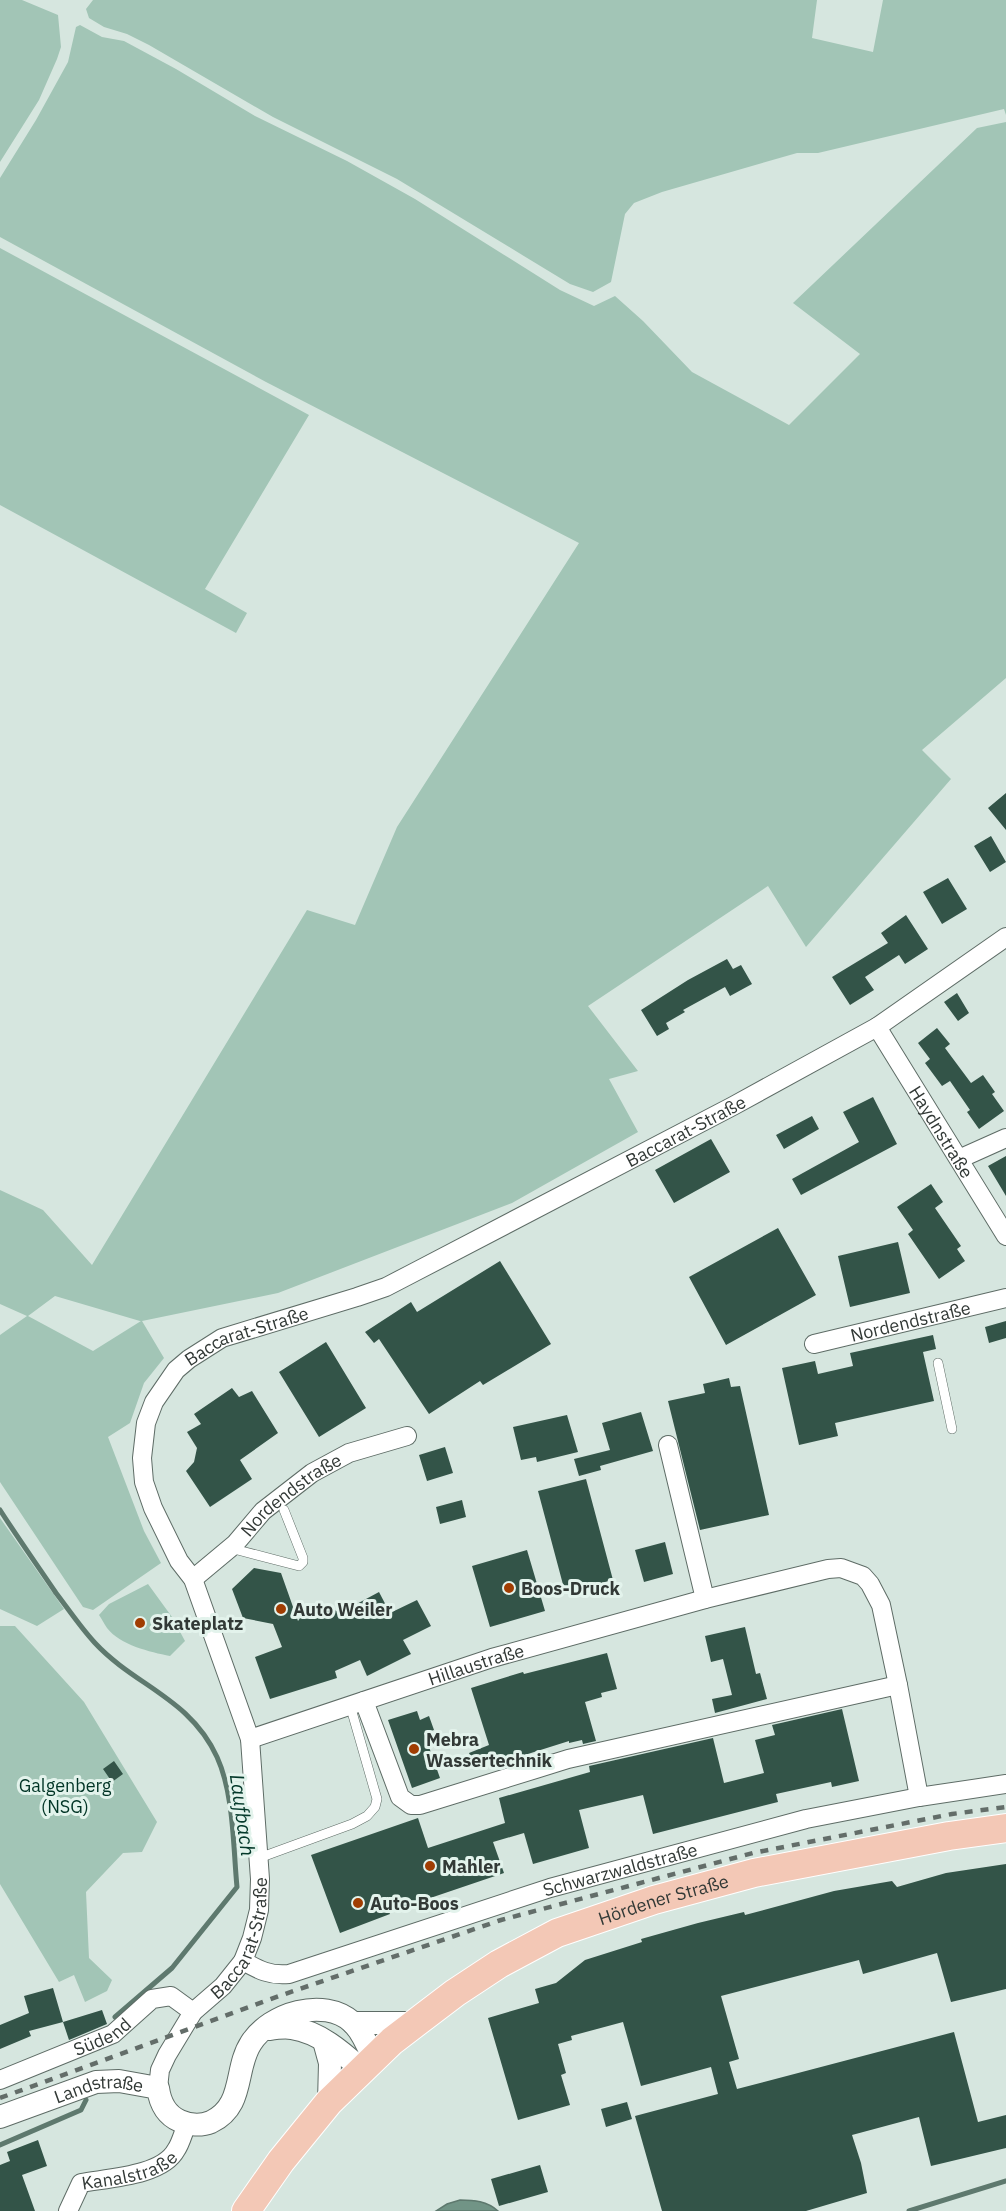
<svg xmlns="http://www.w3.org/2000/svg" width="1006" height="2211" font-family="'IBM Plex Sans',sans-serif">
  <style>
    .green { fill: #a2c5b6; fill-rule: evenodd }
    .water { fill: #719486; stroke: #5e796e; stroke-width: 1.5 }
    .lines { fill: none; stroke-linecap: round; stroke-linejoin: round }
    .stream { stroke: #5e796e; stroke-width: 5 }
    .building { fill: #335448 }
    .service-casing { stroke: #5e6c66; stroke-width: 10 }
    .minor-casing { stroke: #5e6c66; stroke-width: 20 }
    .tertiary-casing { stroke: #5e6c66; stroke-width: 24 }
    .primary-casing { stroke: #fff; stroke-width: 30 }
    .service { stroke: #fff; stroke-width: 9 }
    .minor { stroke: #fff; stroke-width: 18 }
    .tertiary { stroke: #fff; stroke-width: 22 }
    .primary { stroke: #f3c8b6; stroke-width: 28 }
    .rail { stroke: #636d69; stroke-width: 4.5; stroke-dasharray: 8 8; stroke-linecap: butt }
    .poi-dot { fill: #a03d02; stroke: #e3f3ec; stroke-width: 2 }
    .labels { text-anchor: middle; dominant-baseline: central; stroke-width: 6; stroke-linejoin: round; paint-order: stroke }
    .street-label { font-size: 18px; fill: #323936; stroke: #e3f3ec }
    .poi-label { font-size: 18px; font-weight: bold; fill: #323936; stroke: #e3f3ec; text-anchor: start }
    .park-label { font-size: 18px; fill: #003425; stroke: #e3f3ec }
    .water-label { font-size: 20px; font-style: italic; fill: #04392a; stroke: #e3f3ec }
  </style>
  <rect width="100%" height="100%" fill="#d6e6df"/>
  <path class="green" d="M0 0H22L58 15 61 47 57 59 39 100 0 162Z
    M93 0H817L812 38 873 52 883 0H1006V115L1004 109 818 153H797L662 192 634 203 625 214 611 282 593 292 570 284 397 179 273 117 149 45 127 34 104 27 89 18 86 9Z
    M80 25 102 37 124 41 176 69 255 116 347 161 415 199 560 290 594 306 615 296 643 321 692 372 789 425 860 354 793 303 977 128 1006 122V678L922 750 951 779 806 947 768 886 588 1006 638 1071 609 1079 638 1132 512 1203 278 1293 142 1321 164 1358 144 1383 130 1423 108 1437 144 1531 161 1563 93 1610 83 1607 0 1482V1335L27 1316 0 1304V1190L43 1210 92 1265 307 910 355 925 397 827 579 543 266 382 0 237V178L36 120 68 62 76 27ZM55 1296 140 1321H141L93 1351 28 1316Z
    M0 248 309 415 205 589 247 613 236 633 0 505Z
    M0 1518 64 1609 37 1626 0 1609Z
    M148 1584 172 1617 185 1641 170 1656C150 1652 120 1645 107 1628 104 1624 102 1619 99 1615L109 1604Z
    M0 1626H15L84 1702 157 1822 142 1852 123 1853 86 1892 89 1958 112 1980 107 1991 85 2002 74 1975 59 1982 0 1884Z"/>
  <path class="water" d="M460 2200C474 2200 487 2201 498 2211H436L447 2204Z"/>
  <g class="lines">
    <path class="stream" d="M0 1510C18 1538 37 1565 56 1593 69 1610 81 1628 95 1643 135 1686 190 1698 217 1757 234 1794 233 1846 237 1887L172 1968 115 2017
      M0 2145 81 2110 86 2100
      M909 2211 1006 2181"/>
  </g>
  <path class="building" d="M1006 793V830L988 808Z
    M991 836 1006 862 990 872 974 846Z
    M948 878 967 909 942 924 923 892Z
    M906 915 928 949 905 964 899 955 865 977 874 990 850 1005 832 977 888 943 881 933Z
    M727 959 733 969 741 965 752 984 730 996 725 987 683 1010 685 1012 666 1023 669 1029 657 1036 641 1010 688 980Z
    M957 993 969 1013 958 1021 944 1002Z
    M937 1028 950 1044 945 1048 971 1083 983 1075 995 1092 992 1094 1004 1111 979 1129 967 1112 970 1110 950 1081 942 1086 925 1063 930 1059 918 1043Z
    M873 1097 897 1144 801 1195 792 1179 859 1142 843 1112Z
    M812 1116 819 1129 784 1149 776 1135Z
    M711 1139 730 1172 674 1203 655 1170Z
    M1006 1156V1196L988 1166Z
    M931 1184 943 1202 935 1208 961 1246 957 1249 965 1261 939 1279 908 1234 913 1230 897 1207Z
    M778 1228 816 1295 726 1345 689 1277Z
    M898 1242 910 1293 850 1307 838 1256Z
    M500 1261 551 1344 483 1385 480 1381 429 1414 379 1339 374 1343 365 1332 411 1302 417 1312Z
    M1006 1321V1338L989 1343 985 1327Z
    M933 1335 936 1349 923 1352 934 1401 835 1423 838 1436 799 1445 782 1368 815 1361 818 1374 853 1366 850 1353Z
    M326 1342 366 1408 319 1437 279 1372Z
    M729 1378 731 1387 740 1386 769 1515 700 1530 668 1401 705 1393 703 1384Z
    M232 1388 239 1397 252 1391 278 1433 240 1460 252 1479 210 1507 186 1471 194 1462 197 1448 187 1432 201 1424 194 1414Z
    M641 1412 653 1451 600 1466 601 1470 579 1476 574 1459 610 1450 602 1423Z
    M567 1415 578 1452 537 1462 536 1457 521 1460 513 1427Z
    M445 1447 453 1473 427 1481 419 1455Z
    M586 1479 613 1580 565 1592 538 1491Z
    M462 1500 466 1517 440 1524 436 1507Z
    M665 1542 673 1574 644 1582 635 1550Z
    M527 1550 545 1611 490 1627 472 1566Z
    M254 1568 281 1573 298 1621 310 1604 323 1606 337 1611 338 1614 379 1592 390 1613 417 1600 431 1626 403 1640 411 1654 367 1676 360 1660 335 1671 337 1678 270 1699 255 1657 282 1647 273 1624 243 1618 232 1589Z
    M745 1627 756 1674 760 1673 767 1699 715 1713 712 1699 732 1695 723 1659 711 1662 705 1636Z
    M607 1653 617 1689 601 1693 602 1697 585 1702 596 1741 583 1744 582 1740 569 1743V1741L496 1764 495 1762 475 1769 469 1753 489 1745 471 1688 523 1672 524 1674Z
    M842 1709 859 1781 832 1787 831 1782 776 1794 778 1802 653 1834 643 1795 579 1810 589 1848 533 1864 524 1833 493 1842 504 1873 389 1912 390 1914 340 1933 311 1855 418 1818 428 1848 505 1823 499 1798 590 1772 589 1766 713 1738 724 1783 764 1773 755 1740 775 1735 772 1725Z
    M417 1711 420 1720 429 1716 434 1730 424 1733 440 1778 412 1788 388 1720Z
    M114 1761 123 1774 112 1782 103 1769Z
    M1006 1864V1989L951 2002 937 1953 863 1974 859 1960 721 1996 739 2059 729 2062 737 2089 954 2032 978 2122 1006 2115V2148L931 2166 919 2117 852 2135 861 2163 867 2193 806 2211H662L635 2116 718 2094 711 2067 641 2086 623 2022 571 2036 572 2040 558 2044 566 2073 561 2075 570 2105 518 2120 488 2018 539 2003 535 1989 556 1983 585 1960 642 1942 641 1939 698 1923 744 1912 745 1915 834 1891 892 1881 897 1887 946 1873Z
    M53 1988 63 2022 29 2031 31 2036 0 2049V2025L29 2013 24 1996Z
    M102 2010 107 2024 69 2040 63 2022Z
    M627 2102 632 2119 606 2127 601 2109Z
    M38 2140 47 2166 22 2175 35 2211H0V2165L10 2161 7 2152Z
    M540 2165 548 2192 499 2206 491 2179Z"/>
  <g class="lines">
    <defs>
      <path id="service" d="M938 1363 952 1429
        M230 1548 299 1566 303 1562V1558L284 1510
        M259 1858 352 1824 367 1816 375 1807 377 1799 350 1705"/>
      <g id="minor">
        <path id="s1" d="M877 1027 1006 1236"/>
        <path d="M959 1159 1006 1138"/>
        <path id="s2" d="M814 1344 1006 1298"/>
        <path d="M668 1445 705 1599"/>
        <path id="s3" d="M193 1579 235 1544 263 1511 312 1473 349 1453 407 1436"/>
        <path d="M364 1701 400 1797 411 1805H420L568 1759 898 1685"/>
        <path id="s4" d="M250 1739 492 1658 705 1599 828 1569 841 1568 863 1576 870 1584 881 1605 898 1685 919 1797"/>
        <path id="s5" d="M243 1961C259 1970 270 1976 289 1974L550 1888 806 1819 919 1797 1006 1784"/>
        <path id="s6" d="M0 2080 113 2034 152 1999 171 1996 193 2012"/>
        <path id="s7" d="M158 2088 160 2070 167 2055 193 2012 223 1986 243 1961 252 1938 259 1910 260 1879 250 1739 193 1579 179 1561 153 1508 144 1482 142 1458 146 1423 154 1402 176 1370 189 1359 222 1338 357 1297 386 1287 411 1274 733 1106 877 1027 1006 937"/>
        <path id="s8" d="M68 2211 81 2183C108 2178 162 2176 176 2150 181 2143 183 2133 187 2124"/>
      </g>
      <g id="tertiary">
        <path d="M353 2023H413"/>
        <path d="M269 2029C276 2028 285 2027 292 2028 319 2032 342 2052 361 2069"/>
        <path d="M324 2041 330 2063 329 2102"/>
        <path id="s9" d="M0 2117 96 2082 119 2081 158 2088C160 2103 166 2115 180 2121 189 2125 201 2126 211 2122 245 2106 234 2069 251 2043 270 2013 324 1997 352 2022 362 2031 368 2046 373 2058"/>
      </g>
      <g id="primary">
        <path id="s10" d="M246 2211 281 2161 329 2102 392 2041 455 1993 499 1964 557 1933 654 1900 754 1873 949 1836 1006 1828"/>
      </g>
    </defs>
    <use href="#service" class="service-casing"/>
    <use href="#minor" class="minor-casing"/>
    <use href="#tertiary" class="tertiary-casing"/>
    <use href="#primary" class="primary-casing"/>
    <use href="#service" class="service"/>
    <use href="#minor" class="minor"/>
    <use href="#tertiary" class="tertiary"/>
    <use href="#primary" class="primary"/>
    <path class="rail" d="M0 2098 282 1995 501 1920 753 1853 952 1814 1006 1807"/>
  </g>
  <g class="poi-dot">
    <circle cx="509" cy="1588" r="6"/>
    <circle cx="281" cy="1609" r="6"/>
    <circle cx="140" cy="1623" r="6"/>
    <circle cx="414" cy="1749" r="6"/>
    <circle cx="430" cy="1866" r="6"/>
    <circle cx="358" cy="1903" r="6"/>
  </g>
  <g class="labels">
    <g class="street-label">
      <text stroke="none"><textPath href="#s7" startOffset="1347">Baccarat-Straße</textPath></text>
      <text stroke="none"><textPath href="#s1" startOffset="123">Haydnstraße</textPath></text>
      <text stroke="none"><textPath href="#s2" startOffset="99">Nordendstraße</textPath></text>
      <text stroke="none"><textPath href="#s7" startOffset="861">Baccarat-Straße</textPath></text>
      <text stroke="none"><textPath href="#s3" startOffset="130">Nordendstraße</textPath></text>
      <text stroke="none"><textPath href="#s4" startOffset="238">Hillaustraße</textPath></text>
      <text stroke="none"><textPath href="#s5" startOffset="396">Schwarzwaldstraße</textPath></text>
      <text stroke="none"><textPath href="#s10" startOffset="534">Hördener Straße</textPath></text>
      <text stroke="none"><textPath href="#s7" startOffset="177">Baccarat-Straße</textPath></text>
      <text stroke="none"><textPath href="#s6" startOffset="111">Südend</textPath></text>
      <text stroke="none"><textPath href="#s9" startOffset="104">Landstraße</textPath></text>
      <text stroke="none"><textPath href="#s8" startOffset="81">Kanalstraße</textPath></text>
    </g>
    <g class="poi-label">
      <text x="521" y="1588">Boos-Druck</text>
      <text x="293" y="1609">Auto Weiler</text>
      <text x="152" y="1623">Skateplatz</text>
      <text x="426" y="1739">Mebra<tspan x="426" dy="21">Wassertechnik</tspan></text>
      <text x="442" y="1866">Mahler</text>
      <text x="370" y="1903">Auto-Boos</text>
    </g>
    <g class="park-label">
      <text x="65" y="1785">Galgenberg<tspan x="65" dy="21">(NSG)</tspan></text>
    </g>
    <g class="water-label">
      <text transform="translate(243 1815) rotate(82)">Laufbach</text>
    </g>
  </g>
</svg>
